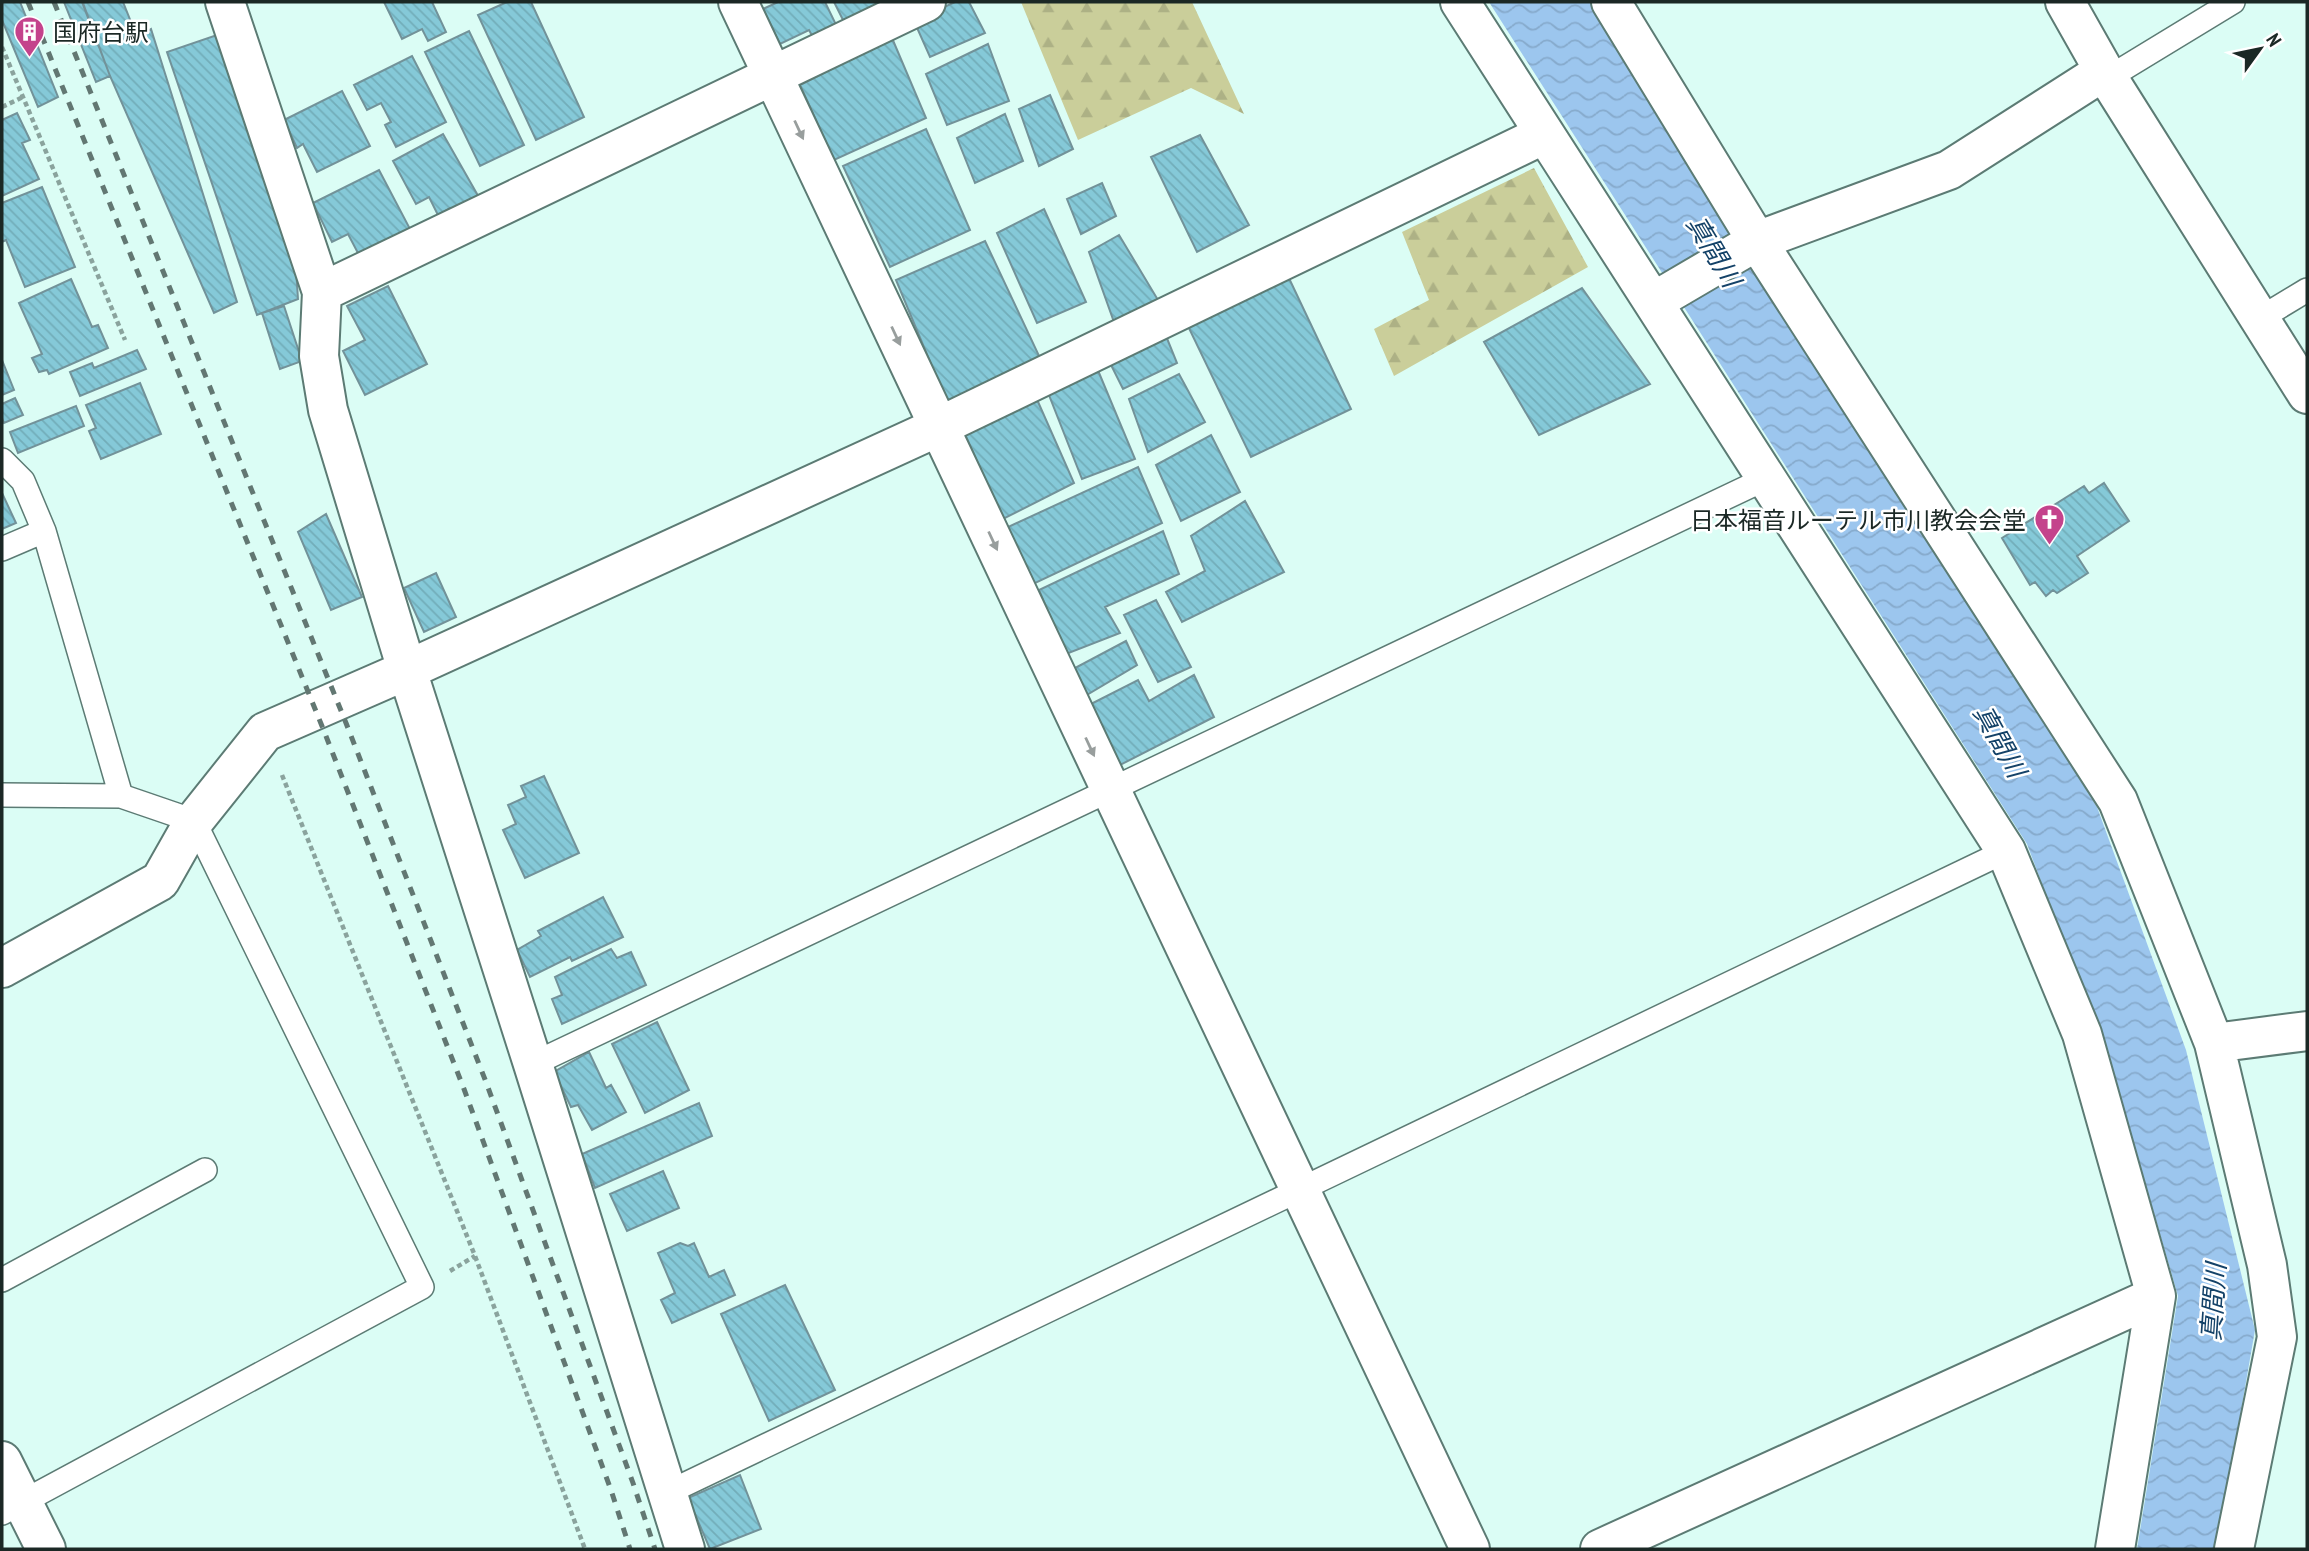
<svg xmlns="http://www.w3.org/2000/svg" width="2309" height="1551" font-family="'PT Sans Narrow','Noto Sans JP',sans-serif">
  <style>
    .forest { fill: url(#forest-firs) }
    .water { fill: url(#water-waves) }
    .building { fill: url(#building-back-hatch); stroke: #729299; stroke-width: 2 }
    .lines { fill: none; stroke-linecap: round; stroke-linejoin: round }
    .lane-casing { stroke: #5c7b74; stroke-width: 26 }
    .street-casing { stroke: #5c7b74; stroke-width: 42 }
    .path { stroke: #8aa39d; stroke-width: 4.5; stroke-dasharray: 5 3.5; stroke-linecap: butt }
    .lane { stroke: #fff; stroke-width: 23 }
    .street { stroke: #fff; stroke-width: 38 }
    .rail { stroke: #627772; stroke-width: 5; stroke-dasharray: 9 9; stroke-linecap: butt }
    .oneway { fill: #989e9d }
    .labels { text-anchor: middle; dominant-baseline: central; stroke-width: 5; stroke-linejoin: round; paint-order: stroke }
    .poi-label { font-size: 24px; fill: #1b2825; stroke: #fff; text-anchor: start }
    .water-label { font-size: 26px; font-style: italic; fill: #144268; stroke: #fff }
  </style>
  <defs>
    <pattern id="forest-firs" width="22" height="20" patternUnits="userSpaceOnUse" patternTransform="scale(1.75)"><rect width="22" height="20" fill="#cace9a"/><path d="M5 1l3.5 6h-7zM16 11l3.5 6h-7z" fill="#adb185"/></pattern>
    <pattern id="water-waves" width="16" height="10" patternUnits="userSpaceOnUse" patternTransform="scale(1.75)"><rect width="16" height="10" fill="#9cc6ee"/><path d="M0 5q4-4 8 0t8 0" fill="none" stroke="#86aacc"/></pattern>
    <pattern id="building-back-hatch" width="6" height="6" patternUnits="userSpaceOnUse" patternTransform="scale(1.75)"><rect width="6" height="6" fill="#85c9d8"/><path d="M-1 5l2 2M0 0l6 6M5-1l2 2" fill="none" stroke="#72adb9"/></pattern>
  </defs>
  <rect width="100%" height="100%" fill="#dbfdf5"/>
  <path class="forest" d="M1021 2H1192L1244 114 1191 88 1078 140Z
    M1534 168 1588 267 1394 376 1374 329 1429 300 1402 232Z"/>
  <path class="water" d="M1489 2H1593L2097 807 2186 1050 2255 1330 2217 1549H2137L2178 1296 2113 1073 2027 844Z"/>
  <path class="building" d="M2 2H20L58 97 38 107 2 20Z
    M64 2H82L110 76 96 82Z
    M86 2H123L137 37 151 29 237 302 214 313 110 76 83 3Z
    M384 2H432L446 32 428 41 422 29 402 39Z
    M507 2H531L584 117 536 140 478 15Z
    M778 2H825L840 33 816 43 809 30 780 44 763 9Z
    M834 2H875L878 8 845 24Z
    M955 2H969L985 33 930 57 914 21Z
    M469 31 524 145 480 166 425 52Z
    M217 35 296 269 298 299 257 315 167 52Z
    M892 38 926 118 834 160 800 85Z
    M988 44 1009 101 947 125 926 74Z
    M412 56 446 122 396 147 385 125 391 122 381 103 367 110 354 85Z
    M342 91 370 146 317 172 303 144 297 148 284 120Z
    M1050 95 1073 149 1039 166 1019 109Z
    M17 113 30 140 22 143 39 179 2 196V120Z
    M1005 114 1023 161 975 183 957 138Z
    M926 129 970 230 890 267 843 166Z
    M443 134 481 201 455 216 450 208 438 215 429 197 416 204 393 161Z
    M1200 135 1249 225 1197 252 1151 157Z
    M379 170 410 229 359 255 348 234 332 242 313 203Z
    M1102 183 1116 216 1081 234 1067 199Z
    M42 187 75 267 25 287 6 240 2 242V203Z
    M1044 209 1086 302 1037 323 997 233Z
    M1119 235 1158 300 1114 322 1089 252Z
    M985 241 1040 358 948 405 896 280Z
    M1287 274 1351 409 1251 457 1186 322Z
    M71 279 92 327 98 325 108 348 49 374 47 370 39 372 32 358 42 354 19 303Z
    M388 286 427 364 365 395 343 351 365 340 347 306Z
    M1582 288 1650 384 1539 435 1484 342Z
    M284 306 302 361 280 369 262 313Z
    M1164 331 1177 363 1123 389 1108 359Z
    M137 350 146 369 80 396 70 372 92 363 94 368Z
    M2 360 14 390 2 395Z
    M1097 368 1135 459 1082 479 1047 390Z
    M1179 374 1205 422 1148 452 1129 399Z
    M140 383 161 434 101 459 89 431 96 428 86 405Z
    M1035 395 1074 483 1003 519 963 430Z
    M15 398 23 415 4 423 2 418V404Z
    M76 406 84 426 18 453 10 432Z
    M1211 435 1240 492 1181 521 1156 465Z
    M1138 467 1162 523 1031 585 1006 528Z
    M2104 483 2129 521 2077 556 2088 573 2057 593 2053 590 2046 596 2035 582 2030 585 2002 538 2084 486 2089 493Z
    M2 493 16 523 2 529Z
    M1245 501 1284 572 1182 622 1166 592 1205 571 1191 536Z
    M326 514 362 597 331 610 298 532Z
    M1163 531 1179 574 1105 607 1120 633 1066 654 1039 590Z
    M436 573 456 617 424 632 404 588Z
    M1156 600 1191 667 1158 682 1124 615Z
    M1126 641 1137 665 1085 696 1075 668Z
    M1194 675 1214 717 1120 765 1089 705 1138 680 1149 701Z
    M544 776 579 853 525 878 503 830 516 824 508 805 526 797 521 786Z
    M603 897 623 937 572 961 570 957 530 977 517 950 541 936 538 931Z
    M611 949 617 958 631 952 646 985 562 1024 552 999 562 995 555 977Z
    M657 1022 689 1090 645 1113 612 1044Z
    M589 1052 606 1088 611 1085 626 1112 592 1130 578 1105 571 1107 554 1072Z
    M699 1103 712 1136 595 1188 582 1154Z
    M663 1171 679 1208 627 1231 610 1194Z
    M680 1243 688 1246 694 1243 709 1277 724 1270 735 1295 672 1323 661 1300 675 1293 658 1253Z
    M785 1285 835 1390 769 1421 721 1314Z
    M740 1475 761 1529 710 1549 688 1498Z"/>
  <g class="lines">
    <defs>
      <path id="lane" d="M2108 78 2233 2
        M2259 319 2307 290
        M2 460 23 481 44 531 121 796
        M2 549 44 531
        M2 795 121 796 194 821 422 1287 2 1513
        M533 1064 1767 478
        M2 1280 205 1170
        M667 1493 2006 851"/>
      <path id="street" d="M225 2 322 292 319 356 328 410 407 670 533 1064 685 1549
        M738 2 1470 1549
        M1460 2 2006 851 2082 1034 2156 1296 2115 1549
        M1611 2 1757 241 2118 801 2214 1043 2267 1265 2277 1337 2234 1549
        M2065 2 2108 78 2307 394
        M322 292 926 2
        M1653 302 1757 241 1949 170 2104 71
        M2 968 160 881 194 821 265 732 407 670 938 427 1545 134
        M2214 1043 2307 1031
        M2 1461 46 1549
        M1600 1549 2156 1296"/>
    </defs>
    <use href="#lane" class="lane-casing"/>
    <use href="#street" class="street-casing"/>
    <path class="path" d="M2 47 125 340
      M2 107 23 97
      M282 775 475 1256 585 1549
      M450 1271 475 1256"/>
    <use href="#lane" class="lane"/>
    <use href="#street" class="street"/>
    <path class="rail" d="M28 2 324 731 464 1089 611 1490 630 1549
      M54 2 346 723 486 1082 633 1483 655 1549"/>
  </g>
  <defs><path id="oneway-solid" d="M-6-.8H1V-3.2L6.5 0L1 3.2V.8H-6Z" transform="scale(1.75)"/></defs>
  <g class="oneway">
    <use href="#oneway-solid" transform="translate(799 130) rotate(65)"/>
    <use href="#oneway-solid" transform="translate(896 336) rotate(65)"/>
    <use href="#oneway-solid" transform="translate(993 541) rotate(65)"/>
    <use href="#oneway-solid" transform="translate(1090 747) rotate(65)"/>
  </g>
  <defs>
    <symbol id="building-pin" viewBox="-11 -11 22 30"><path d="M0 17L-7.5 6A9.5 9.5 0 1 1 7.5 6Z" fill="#c4438c" stroke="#fff"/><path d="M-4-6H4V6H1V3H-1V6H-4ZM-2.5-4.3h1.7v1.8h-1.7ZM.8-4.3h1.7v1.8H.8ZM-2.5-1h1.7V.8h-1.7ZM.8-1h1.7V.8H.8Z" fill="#fff"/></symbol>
    <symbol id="church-pin" viewBox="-11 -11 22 30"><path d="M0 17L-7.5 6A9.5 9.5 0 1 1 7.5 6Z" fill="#c4438c" stroke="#fff"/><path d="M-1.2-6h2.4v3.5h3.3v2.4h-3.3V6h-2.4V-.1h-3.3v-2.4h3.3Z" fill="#fff"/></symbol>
  </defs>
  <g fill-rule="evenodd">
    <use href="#building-pin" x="12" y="14" width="35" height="47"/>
    <use href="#church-pin" x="2032" y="502" width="35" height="47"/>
  </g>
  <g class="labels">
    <g class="poi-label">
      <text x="53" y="32">国府台駅</text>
      <text x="2026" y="520" text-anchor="end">日本福音ルーテル市川教会会堂</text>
    </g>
    <g class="water-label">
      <text transform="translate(1714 251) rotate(59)">真間川</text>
      <text transform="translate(2000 741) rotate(61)">真間川</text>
      <text transform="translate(2213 1302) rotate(-86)">真間川</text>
    </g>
  </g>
  <rect width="2309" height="1551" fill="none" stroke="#1b2825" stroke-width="7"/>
  <g transform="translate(2260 49) rotate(57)" stroke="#ffffff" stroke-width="5" paint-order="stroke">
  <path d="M0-5L12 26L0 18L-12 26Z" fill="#1b2825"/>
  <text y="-10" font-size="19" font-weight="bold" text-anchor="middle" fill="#1b2825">N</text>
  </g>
</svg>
